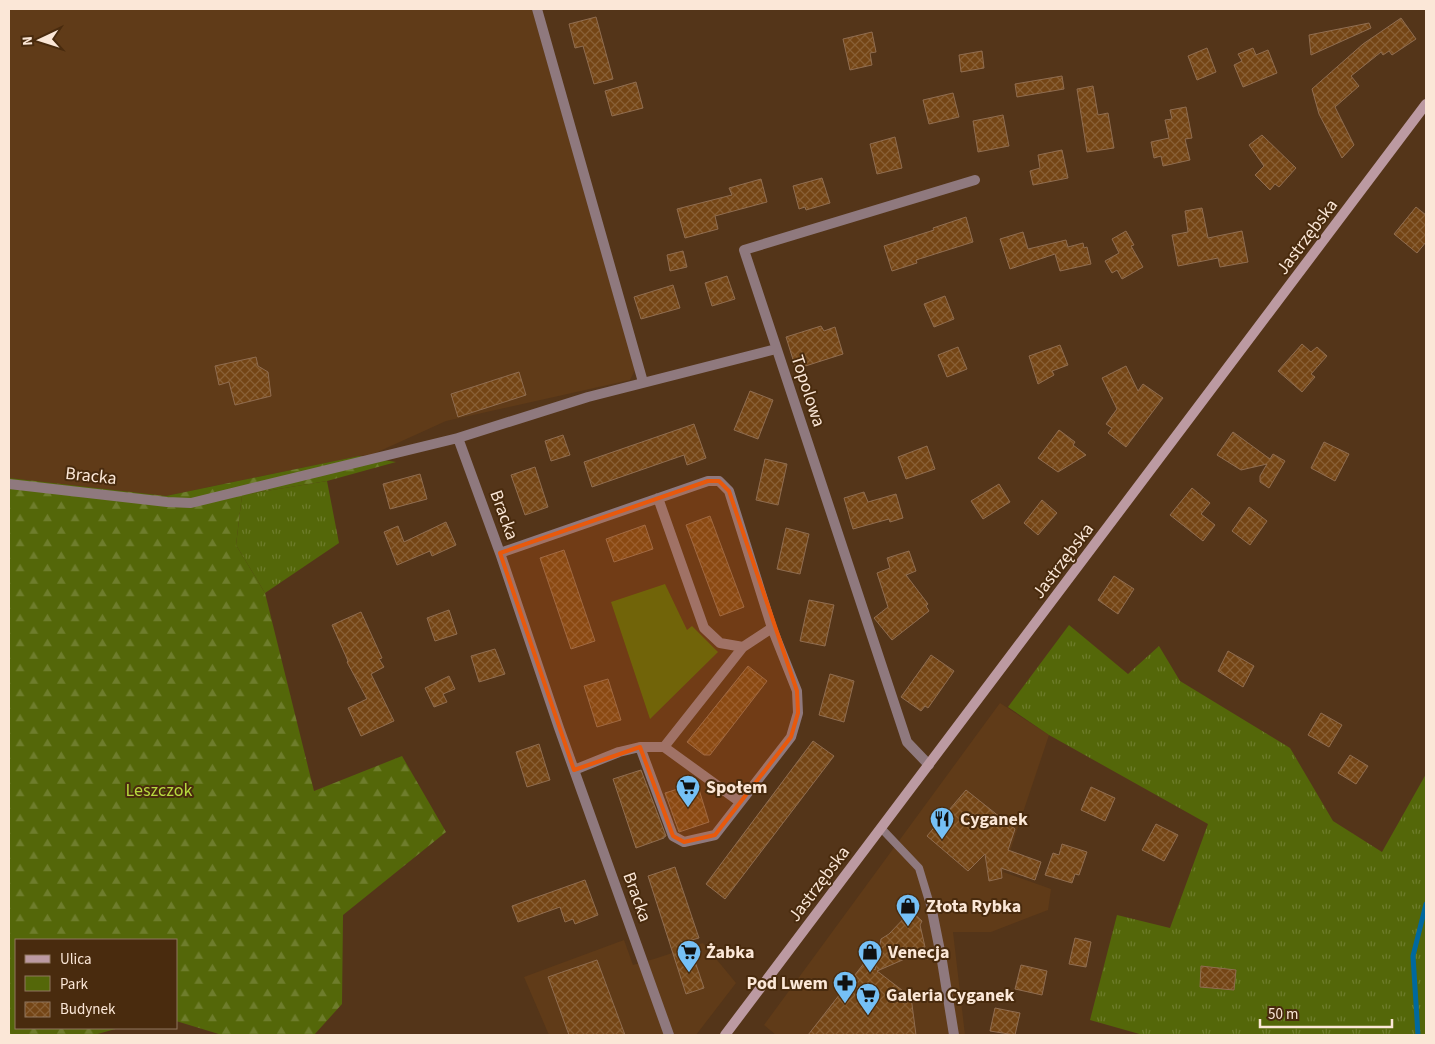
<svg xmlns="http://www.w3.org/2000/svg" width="1435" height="1044" font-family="'Source Sans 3',sans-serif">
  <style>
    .built { fill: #603b18 }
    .grass { fill: url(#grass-tufts) }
    .forest { fill: url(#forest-firs) }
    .green { fill: #546709 }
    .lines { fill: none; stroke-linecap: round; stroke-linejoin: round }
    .stream { stroke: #00699f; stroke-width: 5 }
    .building { fill: url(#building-cross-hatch); stroke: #906d50 }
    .lane { stroke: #8f797e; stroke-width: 8 }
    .street { stroke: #8f797e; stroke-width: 10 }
    .secondary { stroke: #bc9aa2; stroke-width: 10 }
    .marked { fill: #e8590c; fill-opacity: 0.2; stroke: #e8590c; stroke-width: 4; stroke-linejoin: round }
    .labels { text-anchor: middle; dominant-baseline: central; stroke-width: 4; stroke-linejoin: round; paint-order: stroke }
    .street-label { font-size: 18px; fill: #fbe7d7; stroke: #492b0e }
    .poi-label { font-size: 18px; font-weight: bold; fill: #fbe7d7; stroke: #492b0e; text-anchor: start }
    .park-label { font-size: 18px; fill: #b6d83e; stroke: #492b0e }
  </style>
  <defs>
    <pattern id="grass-tufts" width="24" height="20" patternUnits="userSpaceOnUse" patternTransform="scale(1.25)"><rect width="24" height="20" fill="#546709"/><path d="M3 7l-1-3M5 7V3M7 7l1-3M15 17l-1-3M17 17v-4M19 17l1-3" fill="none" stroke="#6e7d2c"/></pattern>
    <pattern id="forest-firs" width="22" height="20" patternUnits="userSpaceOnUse" patternTransform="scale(1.25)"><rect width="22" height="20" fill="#546709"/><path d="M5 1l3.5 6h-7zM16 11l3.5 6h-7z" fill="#6e7d2c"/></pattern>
    <pattern id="building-cross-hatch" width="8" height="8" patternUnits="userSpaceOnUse" patternTransform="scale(1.25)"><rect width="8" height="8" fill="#744515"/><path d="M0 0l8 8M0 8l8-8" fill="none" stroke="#896036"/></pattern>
  </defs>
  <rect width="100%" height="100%" fill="#543519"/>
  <path class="built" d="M9 9H532L635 370 630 380 446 421 371 455 359 456 166 496 9 478Z
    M1000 703 1049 735 1003 872 1051 889 1048 910 991 932H953L965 1035H776L764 1025Z
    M624 940 633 965 654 959 703 943 736 983 696 1035H549L524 977Z"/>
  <path class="grass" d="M327 481 339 543 265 593 236 545 242 495Z
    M1069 625 1128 674 1159 646 1180 681 1290 748 1333 821 1382 852 1426 774V1035H1143L1090 1020 1117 915 1170 928 1208 824 1049 735 1008 707Z"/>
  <path class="forest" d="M359 456 396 462 327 481 242 495 236 545 265 593 314 791 402 756 446 832 343 915 342 1004 314 1035H222L176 1021V940H16V1028H119L94 1035H9V478L166 496Z"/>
  <path class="green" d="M665 584 687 630 692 626 718 652 650 719 611 602Z"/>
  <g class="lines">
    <path class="stream" d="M1418 1035 1413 956 1426 904"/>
  </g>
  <path class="building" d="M596 17 613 79 594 84 583 46 575 48 569 24Z
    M1401 18 1416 39 1392 55 1389 51 1383 55 1381 52 1351 76 1359 86 1335 107 1354 145 1342 158 1319 114 1312 89 1363 44Z
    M1369 23 1371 28 1311 55 1309 35Z
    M872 32 876 52 870 53 872 65 850 70 843 39Z
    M1207 48 1216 72 1197 80 1188 56Z
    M1253 48 1256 55 1268 50 1277 73 1243 87 1234 65 1242 61 1238 54Z
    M982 51 984 68 961 72 959 55Z
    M1062 76 1064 89 1017 97 1015 84Z
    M636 82 643 108 612 116 605 91Z
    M1093 86 1098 115 1108 113 1114 148 1087 152 1077 89Z
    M953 93 959 117 929 124 923 100Z
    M1186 107 1192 138 1185 139 1190 160 1163 166 1161 156 1154 158 1151 142 1169 138 1165 120 1172 119 1170 110Z
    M1003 115 1009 146 978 152 973 121Z
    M1262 135 1296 168 1279 187 1275 184 1270 190 1255 175 1264 166 1249 145Z
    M895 137 902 168 877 174 870 144Z
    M1062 150 1068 178 1033 185 1030 171 1040 168 1038 155Z
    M822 178 830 203 806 210 805 207 799 209 793 186Z
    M761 179 767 202 715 216 718 229 685 238 677 209 732 195 729 188Z
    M1416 207 1426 215V242L1417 253 1394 234Z
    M1202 208 1208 238 1242 231 1248 262 1220 267 1218 258 1178 266 1172 235 1188 232 1185 211Z
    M966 217 973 242 916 260 917 263 892 271 884 246 934 230 933 228Z
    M1126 231 1134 245 1131 246 1143 267 1122 279 1117 270 1112 273 1105 261 1119 253 1112 239Z
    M1023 232 1028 249 1066 240 1068 247 1083 243 1084 248 1087 247 1091 264 1060 271 1055 254 1010 269 1000 239Z
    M683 251 687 267 670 271 667 255Z
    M727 276 735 299 712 306 705 283Z
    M673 285 680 308 641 319 634 297Z
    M945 296 954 319 934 327 924 304Z
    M821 326 824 331 835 327 843 354 796 369 786 337Z
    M1302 344 1311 352 1317 347 1327 356 1311 374 1315 377 1302 392 1278 371Z
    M1060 345 1068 365 1052 371 1054 375 1038 384 1029 356Z
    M958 347 967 369 947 377 938 355Z
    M256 357 258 366 268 372 271 396 235 405 229 382 219 385 215 366Z
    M1126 366 1138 391 1143 384 1163 398 1126 447 1108 433 1112 428 1106 424 1117 409 1102 378Z
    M519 372 526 395 458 417 451 394Z
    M750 391 773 400 758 439 734 430Z
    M694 424 706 458 687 465 684 455 592 487 584 462Z
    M1059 430 1075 442 1073 445 1086 455 1058 472 1038 458Z
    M1233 432 1270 459 1273 454 1285 461 1269 488 1260 482V476L1267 464 1241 470 1217 455Z
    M563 435 570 455 551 461 545 441Z
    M1324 442 1349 454 1335 481 1311 468Z
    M927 446 935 469 906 479 898 457Z
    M765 459 787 464 778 505 756 500Z
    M535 467 548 507 525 515 511 475Z
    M420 474 427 499 390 509 383 484Z
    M999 484 1010 502 983 519 971 501Z
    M1192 488 1210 503 1201 514 1215 525 1203 541 1170 515Z
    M864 492 868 502 896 494 903 518 890 522 889 519 853 529 844 498Z
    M1042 500 1057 513 1038 535 1024 523Z
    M1249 507 1267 521 1250 545 1232 531Z
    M710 516 744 607 720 616 686 525Z
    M446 522 456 545 432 556 430 551 397 565 384 532 398 526 404 542Z
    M645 525 653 549 614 562 606 539Z
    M786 528 809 534 800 574 777 569Z
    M564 550 595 641 571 649 540 558Z
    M909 551 916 571 906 575 928 604 926 606 929 611 892 640 874 618 888 607 877 573 890 568 887 558Z
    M1114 576 1134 589 1118 614 1098 600Z
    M809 600 834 605 825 646 800 641Z
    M449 610 457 634 435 641 427 618Z
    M361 612 382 658 379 659 384 667 371 674 394 721 361 736 348 708 367 699 347 662 348 661 332 625Z
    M495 649 505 674 479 682 471 656Z
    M1228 651 1254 666 1243 687 1218 671Z
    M931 655 954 671 928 708 925 706 921 711 901 697Z
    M748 666 767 681 710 755H704L687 742Z
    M830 674 854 681 844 722 819 715Z
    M449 676 455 689 443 694 447 702 434 707 425 688Z
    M608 679 621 720 597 727 584 686Z
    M1321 713 1342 725 1329 747 1308 735Z
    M813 741 834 756 725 899 706 884Z
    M539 744 550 780 527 787 516 752Z
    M1350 755 1368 766 1356 784 1338 773Z
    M641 770 666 836 664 837V838L636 848 613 779Z
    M697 783 709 822 679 832 665 793Z
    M1091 787 1115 798 1105 821 1081 810Z
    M966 790 1015 829 1008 850 1041 862 1035 880 1001 868 1002 878 989 881 985 854 968 871 927 836Z
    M1156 824 1178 835 1164 861 1142 850Z
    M1062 844 1087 852 1079 875 1075 874 1072 883 1045 875 1053 853 1059 855Z
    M675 867 699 938 688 941 704 988 686 994 648 876Z
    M585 880 598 915 575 924 573 919 565 922 560 907 518 922 512 906Z
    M911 911 922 921 920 925 925 947 916 957 907 958 877 971 911 997 916 1035H808L865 962 875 970 881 939 889 934Z
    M1075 938 1091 942 1086 967 1069 964Z
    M597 960 625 1035H569L548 977Z
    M1021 965 1047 971 1042 995 1015 989Z
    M1201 966 1236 970 1234 990 1200 987Z
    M995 1008 1020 1013 1015 1035 990 1031Z"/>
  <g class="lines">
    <path class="lane" d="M881 828 919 868 932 911"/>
    <path class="street" d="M537 9 643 382
      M458 438 588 397 776 349
      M9 484 167 502 191 503 458 438 500 553 559 728 669 1035
      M658 498 704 628 720 643 743 647
      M500 553 708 481H719L729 491 772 628 797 691 798 713 791 737 715 835 684 842 673 836 640 747
      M664 747 743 647 772 628
      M929 765 907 742 744 250 975 180
      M574 770 619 752 640 747H664L740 802
      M932 911 942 961 954 1035"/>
    <path class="secondary" d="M725 1035 1426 104"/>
  </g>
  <path class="marked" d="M708 481H719L729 491 797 691 798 713 791 737 715 835 684 842 673 836 640 747 574 770 500 553Z"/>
  <defs>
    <symbol id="supermarket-pin" viewBox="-11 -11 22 30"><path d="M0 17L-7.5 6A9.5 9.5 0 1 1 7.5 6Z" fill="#75c0f6" stroke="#492b0e"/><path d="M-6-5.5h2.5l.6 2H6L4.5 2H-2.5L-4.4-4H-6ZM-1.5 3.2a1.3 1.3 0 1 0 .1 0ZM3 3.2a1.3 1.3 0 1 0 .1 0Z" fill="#111"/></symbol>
    <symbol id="restaurant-pin" viewBox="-11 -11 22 30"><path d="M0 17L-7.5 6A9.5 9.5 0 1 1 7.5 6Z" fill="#75c0f6" stroke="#492b0e"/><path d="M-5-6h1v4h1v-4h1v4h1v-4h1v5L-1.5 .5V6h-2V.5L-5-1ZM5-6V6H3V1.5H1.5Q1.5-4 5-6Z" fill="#111"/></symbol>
    <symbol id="shop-pin" viewBox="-11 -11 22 30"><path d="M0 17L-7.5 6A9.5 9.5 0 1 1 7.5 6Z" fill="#75c0f6" stroke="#492b0e"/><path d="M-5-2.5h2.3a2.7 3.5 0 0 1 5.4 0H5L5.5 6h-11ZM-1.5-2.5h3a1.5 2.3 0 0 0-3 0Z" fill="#111"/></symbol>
    <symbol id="pharmacy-pin" viewBox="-11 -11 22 30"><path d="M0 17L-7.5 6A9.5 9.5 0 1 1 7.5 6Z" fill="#75c0f6" stroke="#492b0e"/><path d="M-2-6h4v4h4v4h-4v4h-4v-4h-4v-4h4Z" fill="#111"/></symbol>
  </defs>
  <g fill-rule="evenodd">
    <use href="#supermarket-pin" x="674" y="773" width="28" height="38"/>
    <use href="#restaurant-pin" x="928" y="805" width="28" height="38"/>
    <use href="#shop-pin" x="894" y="892" width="28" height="38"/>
    <use href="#supermarket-pin" x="675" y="938" width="28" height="38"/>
    <use href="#shop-pin" x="856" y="938" width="28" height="38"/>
    <use href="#pharmacy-pin" x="831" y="969" width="28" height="38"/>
    <use href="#supermarket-pin" x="854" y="981" width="28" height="38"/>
  </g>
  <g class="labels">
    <g class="street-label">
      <text transform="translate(1307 237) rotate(-53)">Jastrzębska</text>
      <text transform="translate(808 391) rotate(72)">Topolowa</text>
      <text transform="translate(91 476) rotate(6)">Bracka</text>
      <text transform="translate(504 515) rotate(70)">Bracka</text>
      <text transform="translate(1063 561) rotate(-53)">Jastrzębska</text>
      <text transform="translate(819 884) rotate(-53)">Jastrzębska</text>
      <text transform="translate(637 897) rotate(70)">Bracka</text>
    </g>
    <g class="poi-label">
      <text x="706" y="787">Społem</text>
      <text x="960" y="819">Cyganek</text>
      <text x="926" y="906">Złota Rybka</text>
      <text x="706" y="952">Żabka</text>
      <text x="888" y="952">Venecja</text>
      <text x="828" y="983" text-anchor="end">Pod Lwem</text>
      <text x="886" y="995">Galeria Cyganek</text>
    </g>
    <g class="park-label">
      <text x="159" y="790">Leszczok</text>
    </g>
  </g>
  <rect width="1435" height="1044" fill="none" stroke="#fbe7d7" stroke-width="20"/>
  <rect x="15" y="939" width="162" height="90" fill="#492b0e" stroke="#90765e"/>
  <rect x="25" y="955" width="25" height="8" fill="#bc9aa2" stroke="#90765e"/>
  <text x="60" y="964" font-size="15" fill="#fbe7d7">Ulica</text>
  <rect x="25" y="976" width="25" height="15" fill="#546709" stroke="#90765e"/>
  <text x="60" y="989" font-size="15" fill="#fbe7d7">Park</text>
  <rect x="25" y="1002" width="25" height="15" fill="url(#building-cross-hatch)" stroke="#90765e"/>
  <text x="60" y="1014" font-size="15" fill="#fbe7d7">Budynek</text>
  <g transform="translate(40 40) rotate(266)" stroke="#492b0e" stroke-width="4" paint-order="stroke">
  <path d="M0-4L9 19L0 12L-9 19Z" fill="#fbe7d7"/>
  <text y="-8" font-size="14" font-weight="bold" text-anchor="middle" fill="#fbe7d7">N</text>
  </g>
  <path d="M1260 1019v8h132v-8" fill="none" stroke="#fbe7d7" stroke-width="2.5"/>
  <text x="1268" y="1019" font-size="15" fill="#fbe7d7" stroke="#492b0e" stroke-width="4" paint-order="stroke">50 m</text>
</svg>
